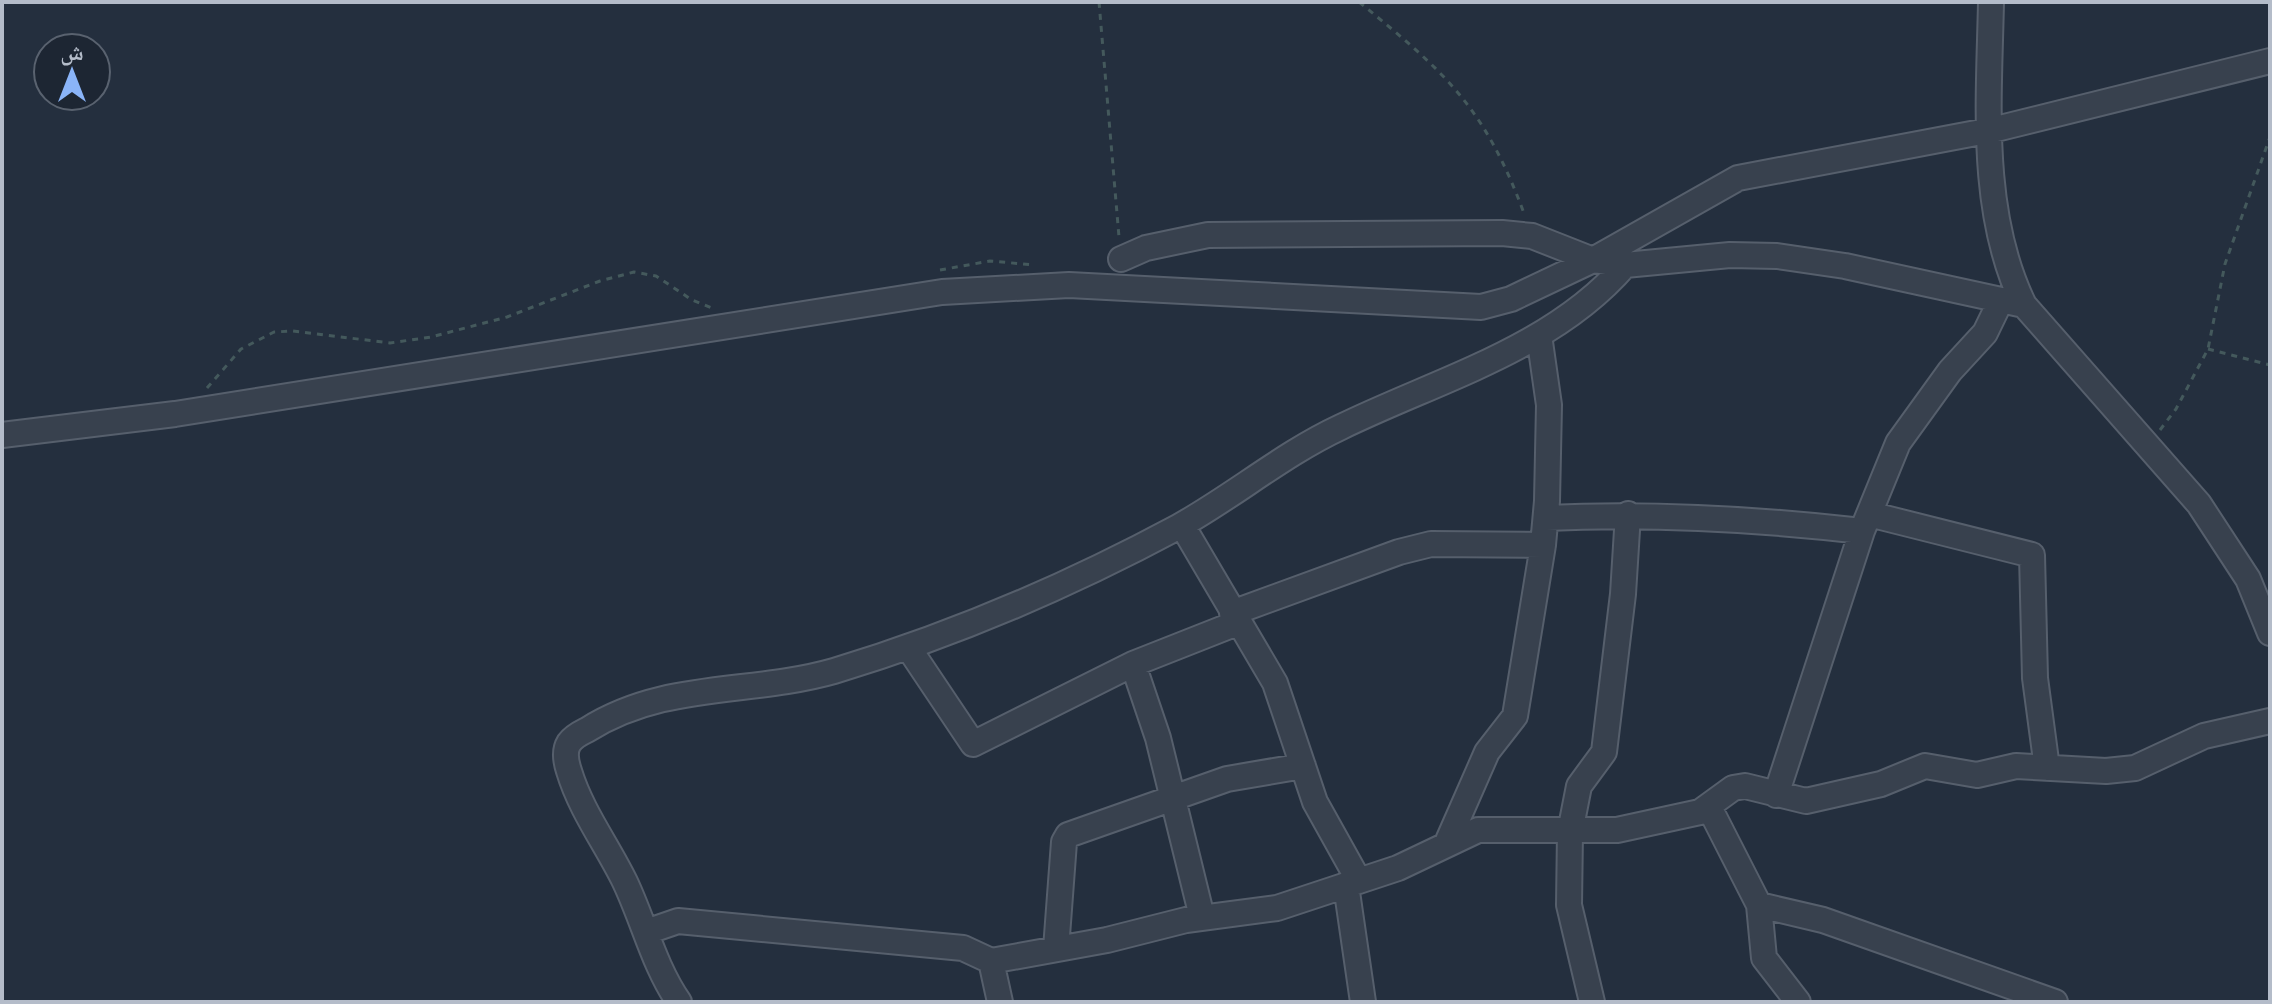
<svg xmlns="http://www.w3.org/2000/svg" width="2272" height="1004" font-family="Figtree,'Noto Naskh Arabic',sans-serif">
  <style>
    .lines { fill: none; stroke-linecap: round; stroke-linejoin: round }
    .minor-casing { stroke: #565f6c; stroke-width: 28 }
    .path { stroke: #44595c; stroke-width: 3; stroke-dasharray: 6 6; stroke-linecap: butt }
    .minor { stroke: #38414e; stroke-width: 24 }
  </style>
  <rect width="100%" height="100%" fill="#242f3e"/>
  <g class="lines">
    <defs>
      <path id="minor" d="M1991 2C1989 102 1979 213 2024 305L2199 504 2248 579 2270 633
        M1121 259 1146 248 1208 235 1502 233 1532 236 1593 260 1625 265 1730 255 1777 256 1845 266 2024 305
        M2 435 175 414 942 292 1069 285 1481 307 1511 299 1593 260 1738 178 1992 130 2270 61
        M1869 514 2032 555 2035 678 2047 768
        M1546 518C1652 513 1756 519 1862 531
        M1182 525 1275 683 1315 802 1359 881
        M1232 613 1399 552 1431 544 1543 545
        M908 647 973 744 1133 664 1237 623
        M1133 664 1158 738 1202 917
        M1776 795 1862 531 1898 443 1950 371 1985 333 2001 300
        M1709 807 1759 905 1823 920 2055 1002
        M1447 843 1487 752 1515 716 1543 545 1547 501 1549 405 1539 335
        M1346 885 1363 1002
        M1759 905 1764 958 1798 1002
        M646 932 678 921 963 948 991 961 1000 1002
        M1056 949 1064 842 1068 835 1227 779 1303 766
        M991 961 1107 940 1186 920 1277 908 1398 868 1478 830H1617L1700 812 1733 788 1745 786 1806 801 1881 784 1925 766 1977 775 2016 766 2106 771 2135 768 2204 736 2270 721
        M679 1002C654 966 644 922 625 882 607 845 581 811 569 771 566 762 564 751 569 743 574 736 581 733 587 730 664 681 750 695 834 671 954 635 1068 586 1178 527 1234 496 1283 454 1341 427 1437 380 1553 349 1625 265
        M1592 1002 1569 905 1570 832 1579 786 1604 752 1623 594 1628 514"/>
    </defs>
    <use href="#minor" class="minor-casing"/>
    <path class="path" d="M1099 2 1119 237
      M1359 2C1446 73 1485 107 1525 216
      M940 270 990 261 1035 265
      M2208 349 2270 365
      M207 388 241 349 274 332 293 331 390 343 431 337 507 317 600 281 634 272 656 276 692 300 712 308
      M2160 430 2176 409 2208 349 2225 264 2270 137"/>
    <use href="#minor" class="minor"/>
  </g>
  <rect width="2272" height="1004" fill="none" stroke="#b4bcc9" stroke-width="8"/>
  <g transform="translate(72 72)"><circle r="38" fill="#1d2633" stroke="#59626f" stroke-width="2"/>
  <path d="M0-6L14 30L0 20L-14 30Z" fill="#8ab4f8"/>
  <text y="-12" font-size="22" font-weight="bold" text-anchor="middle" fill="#b4bcc9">ش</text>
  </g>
</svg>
